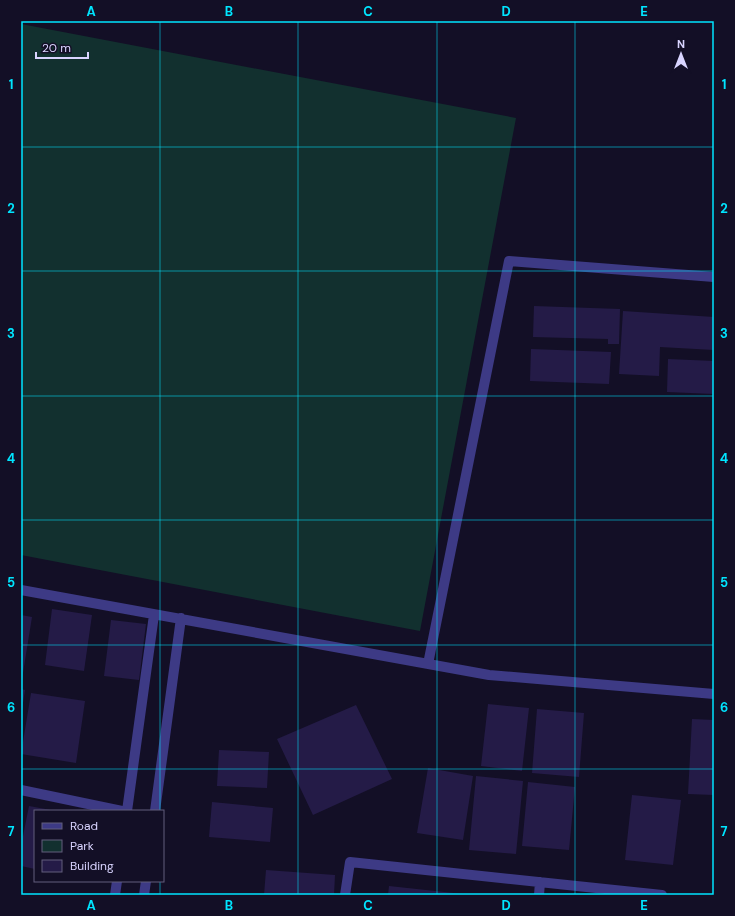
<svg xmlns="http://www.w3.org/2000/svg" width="735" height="916" font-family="'DM Sans',sans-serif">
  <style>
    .green { fill: #12302f }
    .building { fill: #241b47 }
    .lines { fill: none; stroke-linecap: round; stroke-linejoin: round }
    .street { stroke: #3d3a85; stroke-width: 10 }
    .grid { fill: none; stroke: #00e5ff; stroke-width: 1; stroke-opacity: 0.55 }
    .neatline { fill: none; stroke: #00e5ff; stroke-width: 1.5 }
    .grid-label { font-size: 13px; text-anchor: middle; font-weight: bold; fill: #00e5ff }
  </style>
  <rect width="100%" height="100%" fill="#130f26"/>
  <path class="green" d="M21 24 516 118 420 631 21 555Z"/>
  <path class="building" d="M534 306 620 309 619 344H608V339L533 337Z
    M623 311 714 317V350L660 347 659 376 619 374Z
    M531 349 611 352 609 384 530 381Z
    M668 359 714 361V394L667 392Z
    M52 609 92 615 84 671 45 665Z
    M21 615 32 617 22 679H21Z
    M111 620 146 624 139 680 104 676Z
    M21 689 25 690 22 709H21Z
    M31 693 85 701 76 763 21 754Z
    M488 704 529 708 522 771 481 766Z
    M356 705 392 779 313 815 277 739Z
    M537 709 584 713 579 777 532 773Z
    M692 719 714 720V795L688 794Z
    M219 750 269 752 267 788 217 786Z
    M428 768 473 776 463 840 417 833Z
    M476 776 523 781 516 854 469 850Z
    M528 782 575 787 569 850 522 846Z
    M632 795 681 800 673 865 625 860Z
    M212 802 273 808 270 842 209 837Z
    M29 806 51 810 35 811V869L21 866V846Z
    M266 870 335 875 334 895H264Z
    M389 886 463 894V895H388Z"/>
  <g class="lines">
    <path class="street" d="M21 590 489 675 714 694
      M428 664 509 261 714 277
      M21 790 122 811
      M127 811 154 615
      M155 811 181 618
      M115 895 117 881
      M144 895 146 881
      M345 895 350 862 662 895
      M539 895 540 882"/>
  </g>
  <path class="grid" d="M160 21V811M298 21V895M437 21V895M575 21V895M21 147H714M21 271H714M21 396H714M21 520H714M21 645H714M21 769H714M160 881V895"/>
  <rect width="735" height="916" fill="none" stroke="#130f26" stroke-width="44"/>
  <rect x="34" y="810" width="130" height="72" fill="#130f26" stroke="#625e7d"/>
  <rect x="42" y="823" width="20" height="6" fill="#3d3a85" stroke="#625e7d"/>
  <text x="70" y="830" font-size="12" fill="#d9d4ff">Road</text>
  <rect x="42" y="840" width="20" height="12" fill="#12302f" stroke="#625e7d"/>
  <text x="70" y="850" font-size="12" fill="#d9d4ff">Park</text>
  <rect x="42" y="860" width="20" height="12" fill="#241b47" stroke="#625e7d"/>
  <text x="70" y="870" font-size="12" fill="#d9d4ff">Building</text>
  <g transform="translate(681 54)" stroke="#130f26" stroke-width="3" paint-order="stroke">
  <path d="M0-3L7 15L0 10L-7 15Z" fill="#d9d4ff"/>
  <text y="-6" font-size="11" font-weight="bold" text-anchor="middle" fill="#d9d4ff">N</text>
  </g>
  <path d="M36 52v6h52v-6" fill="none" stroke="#d9d4ff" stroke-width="2"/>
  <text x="42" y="52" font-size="12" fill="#d9d4ff" stroke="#130f26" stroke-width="3" paint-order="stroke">20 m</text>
  <rect x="22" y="22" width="691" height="872" class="neatline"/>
  <g class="grid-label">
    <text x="91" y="16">A</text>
    <text x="229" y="16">B</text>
    <text x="368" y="16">C</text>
    <text x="506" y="16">D</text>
    <text x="644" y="16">E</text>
    <text x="11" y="89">1</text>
    <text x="724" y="89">1</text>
    <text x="11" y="213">2</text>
    <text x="724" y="213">2</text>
    <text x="11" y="338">3</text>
    <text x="724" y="338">3</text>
    <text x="11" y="463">4</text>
    <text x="724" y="463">4</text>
    <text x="11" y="587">5</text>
    <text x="724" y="587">5</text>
    <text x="11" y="712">6</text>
    <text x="724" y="712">6</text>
    <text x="11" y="836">7</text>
    <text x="724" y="836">7</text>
    <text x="91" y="910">A</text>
    <text x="229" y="910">B</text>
    <text x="368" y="910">C</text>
    <text x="506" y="910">D</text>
    <text x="644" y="910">E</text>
  </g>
</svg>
